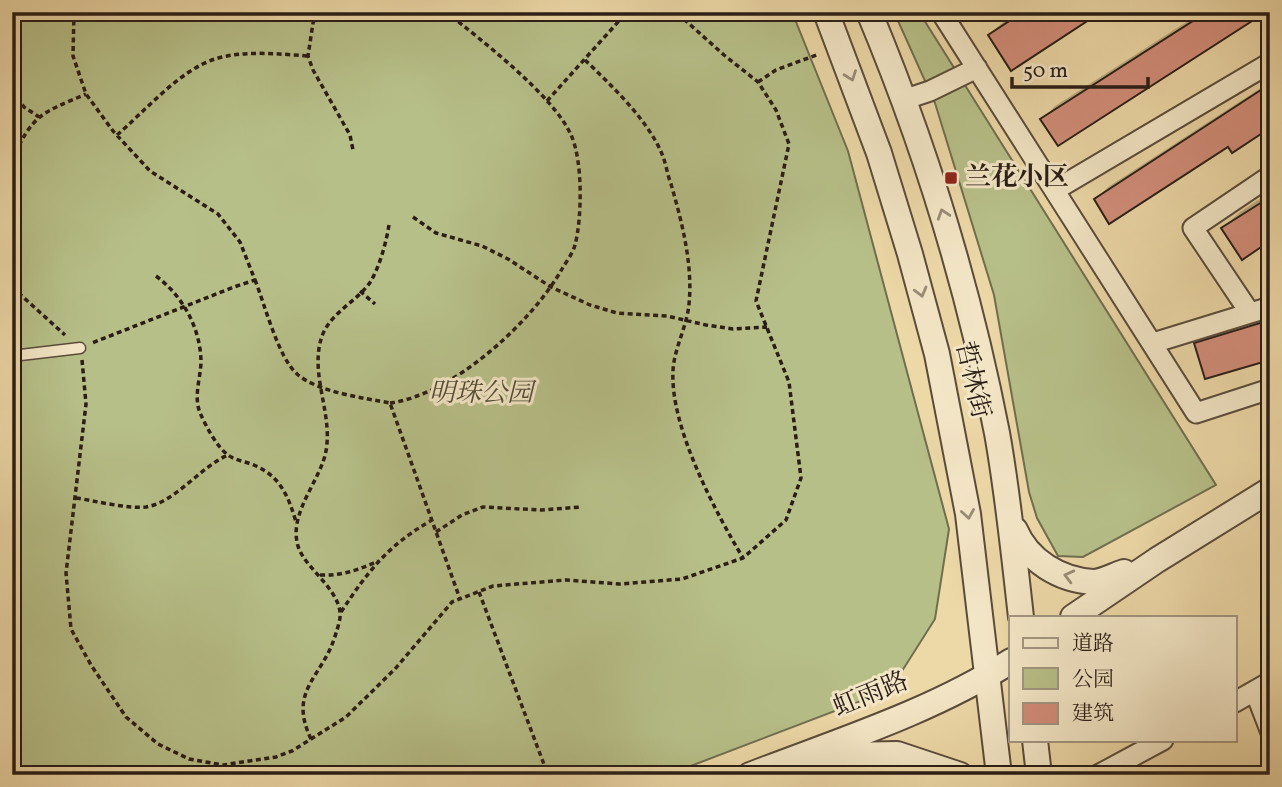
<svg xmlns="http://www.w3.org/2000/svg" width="1282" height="787" font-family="Vollkorn,'Noto Serif SC',serif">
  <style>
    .green { fill: #b7bf88; stroke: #706e4f; stroke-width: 2 }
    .shadow { fill: #0003 }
    .building { fill: #d28d7a; stroke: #291d16; stroke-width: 2 }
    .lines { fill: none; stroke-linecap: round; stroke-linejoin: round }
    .service-casing { stroke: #5a4c3a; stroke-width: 13 }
    .minor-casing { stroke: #5a4c3a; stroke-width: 23 }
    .tertiary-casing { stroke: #5a4c3a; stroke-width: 28 }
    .path { stroke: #291d16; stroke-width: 3.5; stroke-dasharray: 5 3.5; stroke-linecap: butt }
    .service { stroke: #f3e6c6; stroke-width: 10 }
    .minor { stroke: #f3e6c6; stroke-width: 19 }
    .tertiary { stroke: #f3e6c6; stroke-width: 24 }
    .oneway { stroke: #988c77 }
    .poi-dot { fill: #8f2418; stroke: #f3e6c6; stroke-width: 2.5 }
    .labels { text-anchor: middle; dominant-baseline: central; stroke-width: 6; stroke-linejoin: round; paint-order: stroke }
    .poi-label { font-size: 26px; font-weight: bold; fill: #291d16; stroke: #f3e6c6; text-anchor: start }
    .street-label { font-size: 26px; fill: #291d16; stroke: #f3e6c6 }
    .park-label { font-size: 26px; font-style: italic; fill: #544e38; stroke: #f3e6c6 }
  </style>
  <rect width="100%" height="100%" fill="#edd8a7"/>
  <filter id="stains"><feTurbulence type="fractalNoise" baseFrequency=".00286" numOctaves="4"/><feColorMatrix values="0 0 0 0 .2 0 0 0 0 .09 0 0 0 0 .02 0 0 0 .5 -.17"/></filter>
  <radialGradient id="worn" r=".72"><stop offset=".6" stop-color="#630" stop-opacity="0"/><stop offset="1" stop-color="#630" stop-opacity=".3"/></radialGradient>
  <path class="green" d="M12 12H792L848 151 949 529 935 619 890 690 667 775H19L12 754Z
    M894 12H919L1216 485 1083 557 1058 556 1037 518 1029 492 994 295 935 103Z"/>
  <path class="shadow" d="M1017 12H1098L990 35 1005 20Z
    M1202 12H1263L1043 119 1055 106Z
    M1270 82V126L1096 199 1108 187Z
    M1270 192V239L1223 228 1240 212Z
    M1270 308V358L1196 344 1213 327Z"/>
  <path class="building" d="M1023 12H1101L1011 71 988 35Z
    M1207 12H1266L1058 146 1040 119Z
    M1270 84V128L1232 153 1228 147 1109 224 1094 199Z
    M1270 197V241L1242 260 1221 228Z
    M1270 320V360L1205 379 1194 343Z"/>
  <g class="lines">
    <defs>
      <path id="service" d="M12 356 80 348"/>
      <path id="minor" d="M941 12 1196 413 1270 389
        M903 100 930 91 977 68
        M1055 190 1270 63
        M1250 313 1193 228 1270 176
        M1153 343 1270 307
        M1255 691 1270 730
        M1235 702 1270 682
        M1098 775 1163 740"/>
      <path id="tertiary" d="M826 12 879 153 910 254 937 354 968 514 999 775
        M869 12C926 148 969 289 997 433 1008 494 1014 556 1021 617
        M1015 530C1028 561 1060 580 1093 582 1102 582 1115 575 1124 572
        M1073 617 1157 560 1270 490
        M1035 740 1039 775
        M816 762 849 755 897 754 960 775
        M750 775C838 741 931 712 1011 661"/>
    </defs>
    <use href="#service" class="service-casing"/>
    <use href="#minor" class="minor-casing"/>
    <use href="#tertiary" class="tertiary-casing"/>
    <path class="path" d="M74 12 73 56 86 94 113 131 150 171 218 214 240 242 255 280 234 287 92 343
      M318 12 313 23 308 56 313 70 350 135 353 150
      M585 60C611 85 648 120 662 154 666 163 667 174 671 184 682 222 693 265 689 304 687 327 674 348 673 371 670 427 715 511 743 558
      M758 82 776 70 819 54
      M12 91 24 107 39 117
      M547 101 627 12
      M117 135C145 111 180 70 215 59 243 50 279 54 308 56
      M12 161C32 114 42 113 86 94
      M413 217 436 233 482 246 508 259 551 287 590 305 617 313 667 316 706 325 733 329 767 327
      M156 276C183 296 201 329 201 363 200 381 193 398 201 415 207 428 217 447 228 455 236 461 249 462 258 467 281 478 289 498 296 522
      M255 280C265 305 278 357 297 374 317 392 364 398 390 403L460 599
      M12 287 65 335
      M360 291 375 304
      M82 360 86 404 66 573 71 629 91 665 126 717 158 744 189 759 223 765 276 757 292 751 346 717 395 669 452 602 493 586 566 580 620 584 682 579 743 558 786 520 801 478 789 382 756 301 789 144 776 110 758 82 724 55 676 12
      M390 403C453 395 532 322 562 269 566 262 573 253 575 245 582 219 583 160 571 135 554 96 480 39 446 12
      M76 498C96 501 127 509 146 507 176 502 200 467 228 455
      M436 532 462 515 483 507 541 510 582 507
      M320 575C341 576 359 570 378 561
      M479 592 548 775
      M341 612C369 570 387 546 432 520
      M311 739C287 689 324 677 336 633 338 627 341 618 340 612 337 587 304 567 298 546 288 513 321 480 326 451 333 413 309 374 322 336 331 312 358 301 371 281 380 265 386 243 389 225"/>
    <use href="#service" class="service"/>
    <use href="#minor" class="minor"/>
    <use href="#tertiary" class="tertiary"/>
  </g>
  <defs><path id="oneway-chevron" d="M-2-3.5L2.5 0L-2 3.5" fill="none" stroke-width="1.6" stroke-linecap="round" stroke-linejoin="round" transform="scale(1.75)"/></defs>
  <g class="oneway">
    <use href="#oneway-chevron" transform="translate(851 76) rotate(70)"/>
    <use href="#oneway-chevron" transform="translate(943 214) rotate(-108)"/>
    <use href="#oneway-chevron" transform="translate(921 292) rotate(75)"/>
    <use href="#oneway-chevron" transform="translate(968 514) rotate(81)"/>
    <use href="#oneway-chevron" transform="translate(1069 576) rotate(-166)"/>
  </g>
  <rect class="poi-dot" x="944" y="171" width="14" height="14" rx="3.5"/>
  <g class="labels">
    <g class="poi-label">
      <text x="965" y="178">兰花小区</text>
    </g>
    <g class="street-label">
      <text transform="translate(972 380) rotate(77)">哲林街</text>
      <text transform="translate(871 695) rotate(-22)">虹雨路</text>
    </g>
    <g class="park-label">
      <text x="481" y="394">明珠公园</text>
    </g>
  </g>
  <rect width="1282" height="787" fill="none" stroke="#edd8a7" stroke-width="42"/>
  <rect x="14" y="14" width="1254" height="759" fill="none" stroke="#291d16" stroke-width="3.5"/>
  <rect x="21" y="21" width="1240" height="745" fill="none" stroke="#291d16" stroke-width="2"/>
  <rect x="1009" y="616" width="228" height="126" fill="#f3e6c6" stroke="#a29680" stroke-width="2"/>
  <rect x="1023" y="638" width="35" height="10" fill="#f3e6c6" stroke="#a29680" stroke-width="2"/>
  <text x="1072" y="650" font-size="21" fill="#291d16">道路</text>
  <rect x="1023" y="668" width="35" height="21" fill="#b7bf88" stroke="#a29680" stroke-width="2"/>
  <text x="1072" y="686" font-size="21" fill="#291d16">公园</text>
  <rect x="1023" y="703" width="35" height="21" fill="#d28d7a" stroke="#a29680" stroke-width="2"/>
  <text x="1072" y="720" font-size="21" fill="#291d16">建筑</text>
  <path d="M1012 77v10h136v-10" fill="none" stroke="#291d16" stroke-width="3.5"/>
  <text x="1023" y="77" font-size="21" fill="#291d16" stroke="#f3e6c6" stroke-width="5" paint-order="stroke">50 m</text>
  <rect width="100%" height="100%" filter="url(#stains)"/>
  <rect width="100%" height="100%" fill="url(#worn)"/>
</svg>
